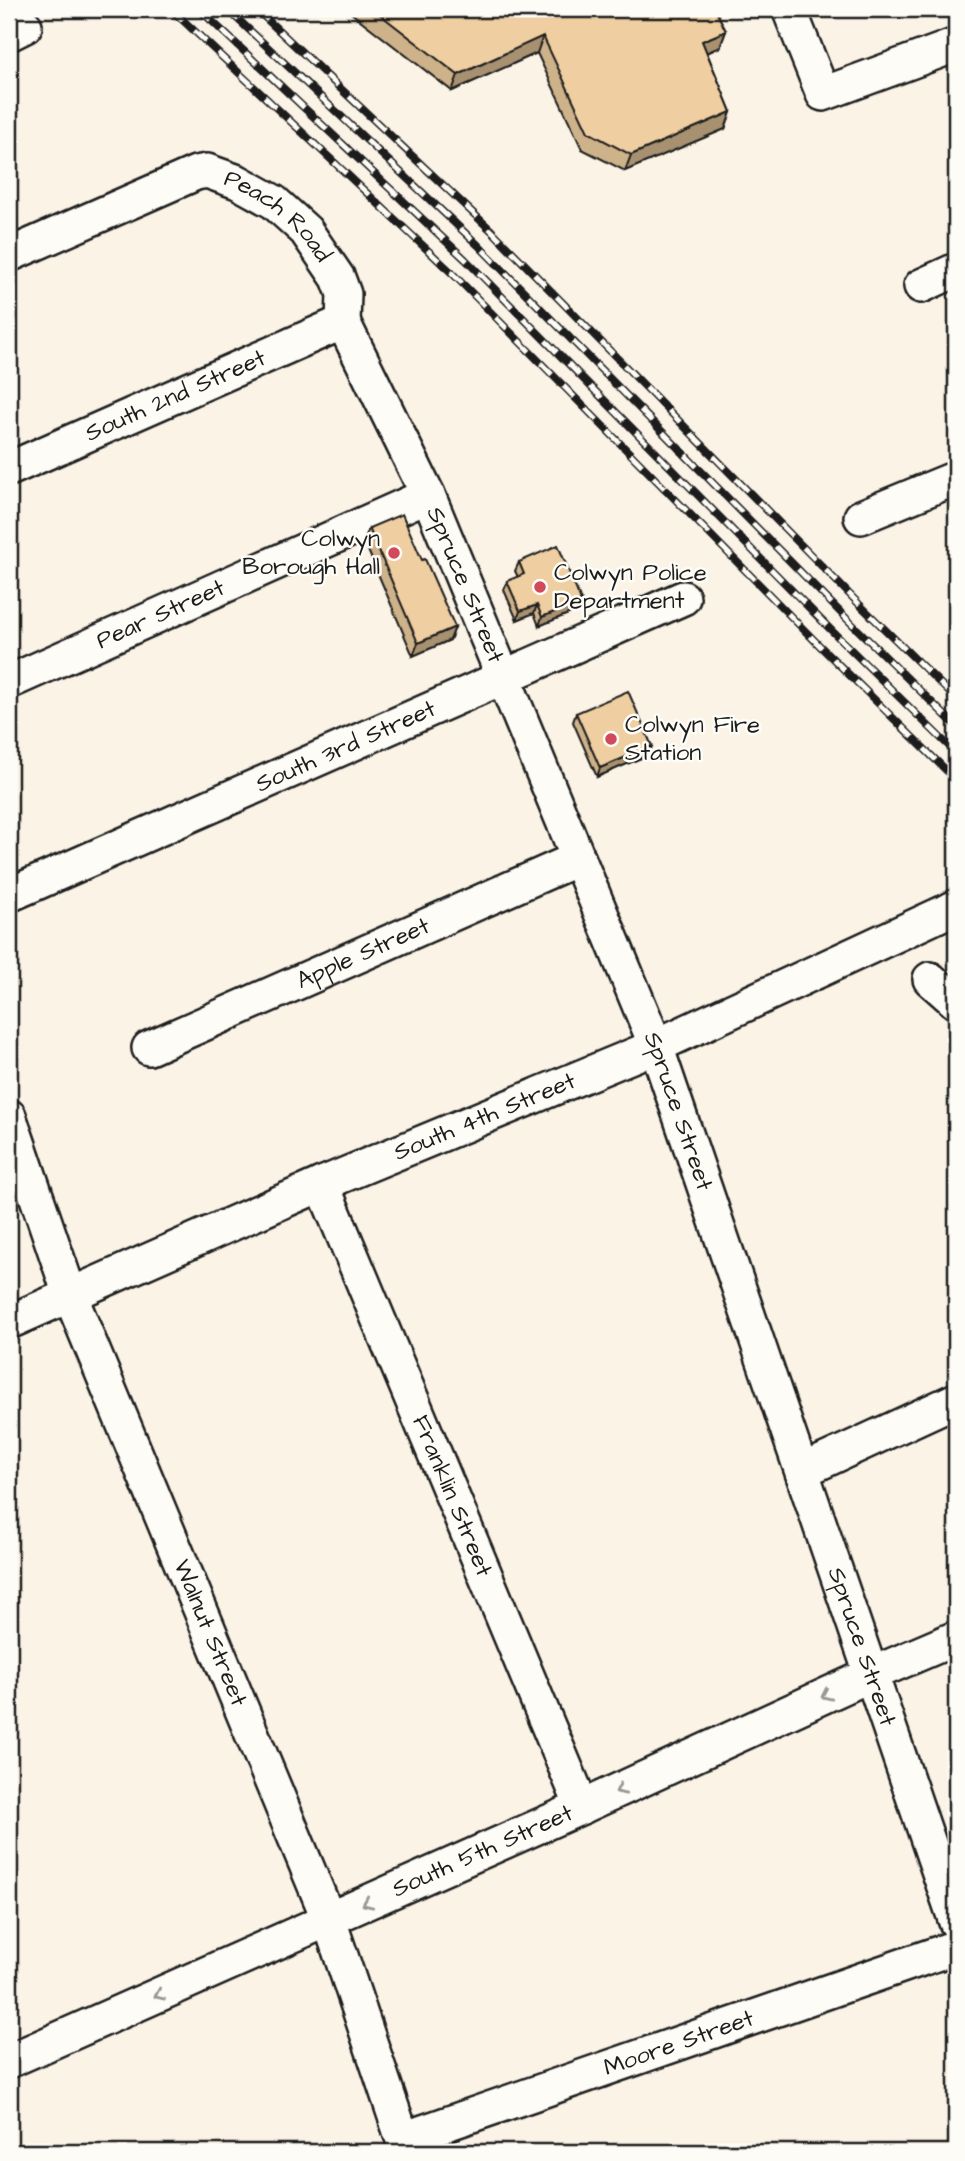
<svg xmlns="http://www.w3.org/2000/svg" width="965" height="2161" font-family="'Architects Daughter',sans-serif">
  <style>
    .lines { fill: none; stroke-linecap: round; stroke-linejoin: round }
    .minor-casing { stroke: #1c1c1c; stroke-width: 38 }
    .minor { stroke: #fdfcf7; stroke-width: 33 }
    .rail-casing { stroke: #1c1c1c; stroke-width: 8 }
    .rail { stroke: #fdfcf7; stroke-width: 5; stroke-dasharray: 16; stroke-linecap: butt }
    .wall { fill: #ceb28a; stroke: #1c1c1c; stroke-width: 2 }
    .shaded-wall { fill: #a79171; stroke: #1c1c1c; stroke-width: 2 }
    .building { fill: #efcfa1; stroke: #1c1c1c; stroke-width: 2 }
    .oneway { stroke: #989794 }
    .poi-dot { fill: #d1495b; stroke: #fdfcf7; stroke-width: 2.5 }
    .labels { text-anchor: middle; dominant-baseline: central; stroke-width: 5; stroke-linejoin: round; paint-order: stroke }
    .street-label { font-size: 24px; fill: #1c1c1c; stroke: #fdfcf7 }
    .poi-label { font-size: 24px; fill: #1c1c1c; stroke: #fdfcf7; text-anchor: start }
  </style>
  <rect width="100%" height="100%" fill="#faf3e6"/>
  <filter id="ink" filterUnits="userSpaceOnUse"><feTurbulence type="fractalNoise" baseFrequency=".0143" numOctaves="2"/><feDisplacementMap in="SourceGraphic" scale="14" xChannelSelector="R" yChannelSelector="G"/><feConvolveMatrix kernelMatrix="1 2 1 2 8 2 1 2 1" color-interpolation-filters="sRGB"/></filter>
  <g filter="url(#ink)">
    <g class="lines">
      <defs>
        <g id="minor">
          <path d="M789 9 823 94 956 45"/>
          <path d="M9 34 25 26"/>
          <path id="s1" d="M9 255 196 173 207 171 238 182 274 202 306 231 338 278 344 294 343 322"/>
          <path d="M921 286 956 270"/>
          <path id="s2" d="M343 322 428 495 656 1046 956 1922"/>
          <path id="s3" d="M9 469 343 322"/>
          <path d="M861 517 956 478"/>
          <path id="s4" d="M9 682 428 495"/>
          <path id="s5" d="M9 895 683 598"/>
          <path d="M930 979 956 1002"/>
          <path id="s6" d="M149 1048 577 859"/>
          <path id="s7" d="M9 1116 70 1295 329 1920 407 2152"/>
          <path id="s8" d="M322 1184 582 1807"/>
          <path id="s9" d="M9 1322 322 1184 656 1046 956 907"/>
          <path d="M802 1471 956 1400"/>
          <path id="s10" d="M9 2061 582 1807 872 1674 956 1638"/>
          <path id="s11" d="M403 2139 956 1947"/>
        </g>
      </defs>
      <use href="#minor" class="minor-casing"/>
      <use href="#minor" class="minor"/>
      <defs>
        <path id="rail" d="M171 9 452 273 820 646 956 780
          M199 9 465 259 834 633 956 753
          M227 9 478 245 847 619 956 726
          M256 9 492 231 861 606 956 699"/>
      </defs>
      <use href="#rail" class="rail-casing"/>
      <use href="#rail" class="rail"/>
    </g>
    <path class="wall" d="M346 9H715L726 31 720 47 707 53 731 112 725 129 625 171 582 149 537 53 452 91Z
      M369 528 422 560 455 627 450 640 413 656 364 541Z
      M519 562 578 610 539 626 534 613 517 620 504 590 507 581 518 577 515 571Z
      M576 713 652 746 648 755 597 777 573 722Z"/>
    <path class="shaded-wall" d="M726 31 720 47 696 57 702 41Z
      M543 36 537 53 452 91 458 75Z
      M731 112 725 129 625 171 631 155Z
      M581 601 578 610 539 626 542 617Z
      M537 605 534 613 517 620 520 611Z
      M455 627 450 640 413 656 418 643Z
      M652 746 648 755 597 777 600 768Z"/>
    <path class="building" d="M373 9H715L726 31 702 41 731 112 631 155 588 132 543 36 458 75Z
      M402 514 422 560 425 559 455 627 418 643 369 528Z
      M558 545 581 601 542 617 537 605 520 611 507 581 524 574 519 562Z
      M628 691 652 746 600 768 576 713Z"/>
    <defs><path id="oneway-chevron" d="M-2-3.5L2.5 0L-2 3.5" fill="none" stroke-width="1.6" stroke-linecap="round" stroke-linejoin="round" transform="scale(1.75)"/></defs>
    <g class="oneway">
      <use href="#oneway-chevron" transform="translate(826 1695) rotate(155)"/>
      <use href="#oneway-chevron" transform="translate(620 1790) rotate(155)"/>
      <use href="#oneway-chevron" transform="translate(367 1903) rotate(156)"/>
      <use href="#oneway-chevron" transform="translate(159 1995) rotate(156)"/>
    </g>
  </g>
  <g class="poi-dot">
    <circle cx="394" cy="553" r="7"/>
    <circle cx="540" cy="587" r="7"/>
    <circle cx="611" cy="739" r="7"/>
  </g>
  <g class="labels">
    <g class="street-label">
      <text stroke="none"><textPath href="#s1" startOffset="301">Peach Road</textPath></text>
      <text stroke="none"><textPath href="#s3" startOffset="182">South 2nd Street</textPath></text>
      <text stroke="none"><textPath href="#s2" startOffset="290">Spruce Street</textPath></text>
      <text stroke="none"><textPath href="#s4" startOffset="166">Pear Street</textPath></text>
      <text stroke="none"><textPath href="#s5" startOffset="368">South 3rd Street</textPath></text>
      <text stroke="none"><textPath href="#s6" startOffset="234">Apple Street</textPath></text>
      <text stroke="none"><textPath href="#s2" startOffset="858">Spruce Street</textPath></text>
      <text stroke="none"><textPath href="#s9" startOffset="518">South 4th Street</textPath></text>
      <text stroke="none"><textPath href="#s8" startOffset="338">Franklin Street</textPath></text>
      <text stroke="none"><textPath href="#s7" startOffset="555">Walnut Street</textPath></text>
      <text stroke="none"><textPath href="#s2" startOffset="1424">Spruce Street</textPath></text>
      <text stroke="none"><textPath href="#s10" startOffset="518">South 5th Street</textPath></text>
      <text stroke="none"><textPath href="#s11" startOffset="292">Moore Street</textPath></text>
    </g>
    <g class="poi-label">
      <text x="380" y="539" text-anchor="end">Colwyn<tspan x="380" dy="28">Borough Hall</tspan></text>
      <text x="554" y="573">Colwyn Police<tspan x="554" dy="28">Department</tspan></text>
      <text x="625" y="725">Colwyn Fire<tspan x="625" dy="28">Station</tspan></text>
    </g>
  </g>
  <rect width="965" height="2161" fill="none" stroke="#fdfcf7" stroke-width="35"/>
  <rect x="18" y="18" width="930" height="2126" fill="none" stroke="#1c1c1c" stroke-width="2.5" filter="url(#ink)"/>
</svg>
